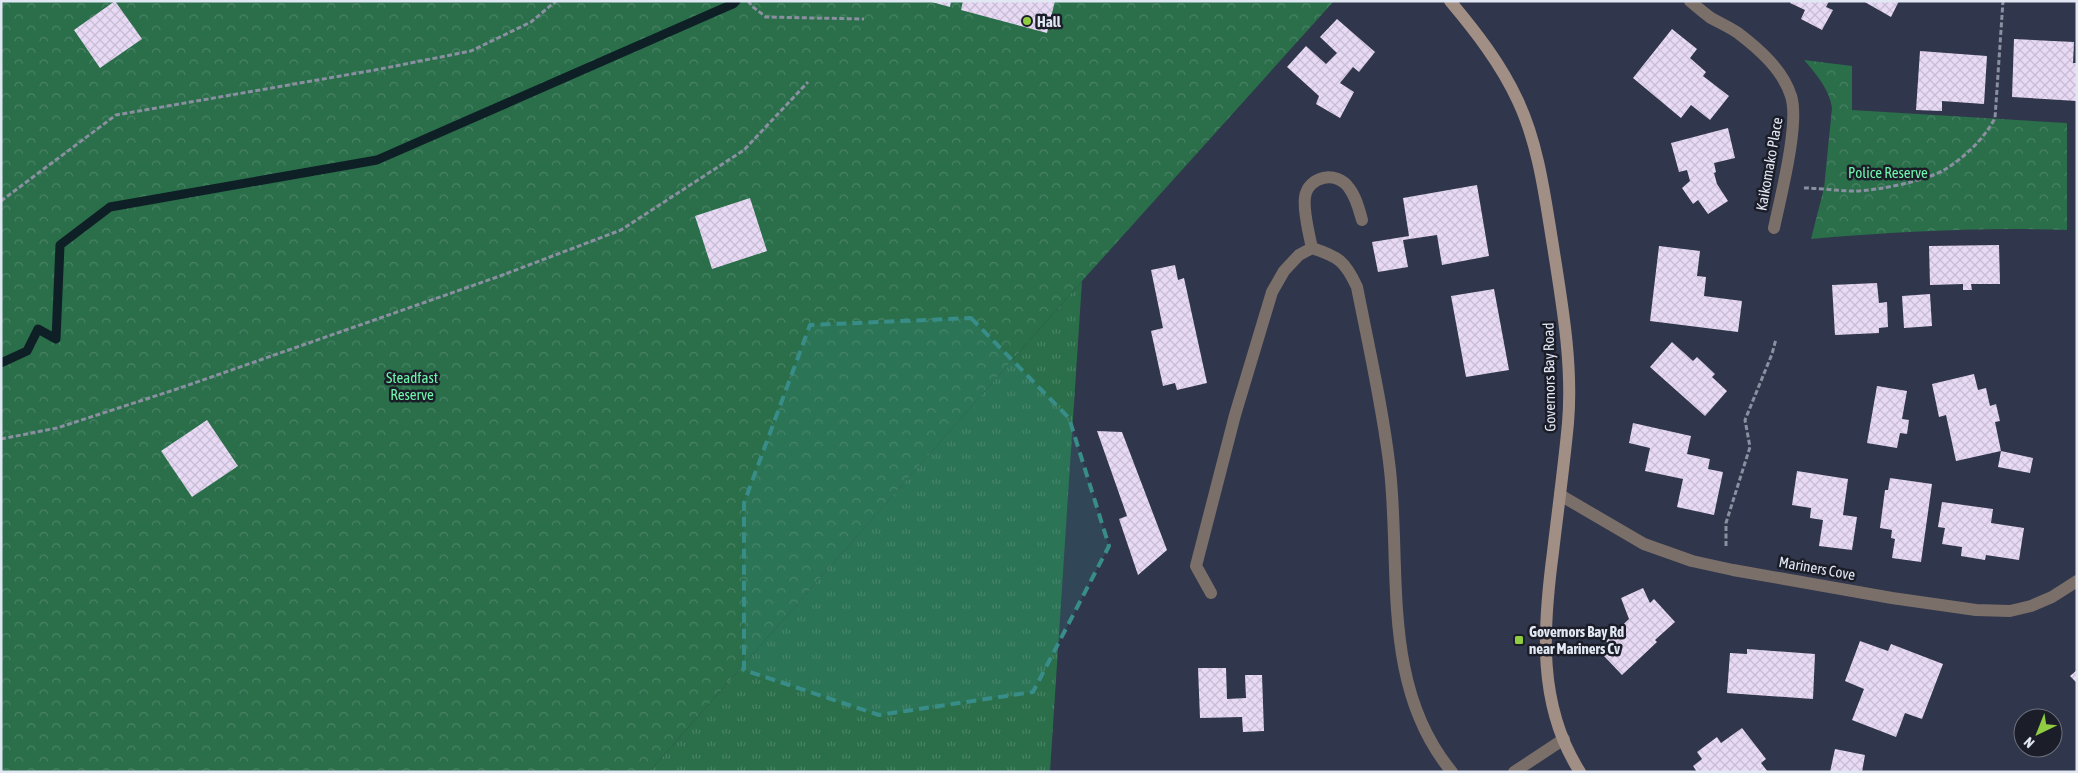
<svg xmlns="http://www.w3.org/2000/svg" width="2078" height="773" font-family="'Asap Condensed',sans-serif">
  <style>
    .grass { fill: url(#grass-tufts) }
    .park { fill: url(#park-crowns) }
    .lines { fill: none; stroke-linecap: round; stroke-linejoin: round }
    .stream { stroke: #0f1f26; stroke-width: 9 }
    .building { fill: url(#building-cross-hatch) }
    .path { stroke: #8a90a1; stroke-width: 3; stroke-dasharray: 5 2.5; stroke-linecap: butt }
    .minor { stroke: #7b6f69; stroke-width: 12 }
    .secondary { stroke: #a18e85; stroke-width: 12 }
    .marked { fill: #398d89; fill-opacity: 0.2; stroke: #398d89; stroke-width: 4; stroke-dasharray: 10 6; stroke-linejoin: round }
    .poi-dot { fill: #91cd40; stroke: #1b1e28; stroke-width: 2 }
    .labels { text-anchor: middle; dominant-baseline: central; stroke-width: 5; stroke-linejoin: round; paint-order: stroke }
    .poi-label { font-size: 15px; font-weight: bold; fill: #e2e7f4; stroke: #1b1e28; text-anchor: start }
    .street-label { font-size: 15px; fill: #e2e7f4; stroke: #1b1e28 }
    .park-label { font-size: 15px; fill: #6ff6ac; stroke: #1b1e28 }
  </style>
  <defs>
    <pattern id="grass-tufts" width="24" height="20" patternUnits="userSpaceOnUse" patternTransform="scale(1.25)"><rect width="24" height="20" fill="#2a6e4a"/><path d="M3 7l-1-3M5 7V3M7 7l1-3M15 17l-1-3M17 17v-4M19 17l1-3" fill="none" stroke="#498365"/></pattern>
    <pattern id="park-crowns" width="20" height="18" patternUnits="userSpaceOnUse" patternTransform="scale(1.25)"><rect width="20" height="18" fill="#2a6e4a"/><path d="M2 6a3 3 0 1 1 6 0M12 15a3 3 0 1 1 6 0" fill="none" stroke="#498365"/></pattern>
    <pattern id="building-cross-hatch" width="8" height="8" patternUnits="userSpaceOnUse" patternTransform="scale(1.25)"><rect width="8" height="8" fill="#e8daf5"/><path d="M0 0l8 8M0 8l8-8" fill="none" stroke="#c7bcd3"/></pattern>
  </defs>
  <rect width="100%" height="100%" fill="#30364b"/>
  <path class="grass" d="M1082 281 1050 772H649Z"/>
  <path class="park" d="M1 1H1334L1082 281 649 772H1Z
    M1804 60 1852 66V110L2067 123V230C1981 227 1896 232 1811 239L1824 188 1832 108C1829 89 1817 75 1804 60Z"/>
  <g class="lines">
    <path class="stream" d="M1 363 27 351 38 329 56 339 60 245 110 207 377 160 733 4 736 1"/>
  </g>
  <path class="building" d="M115 1 142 39 100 68 74 30Z
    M928 1H951L950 7Z
    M963 1H1055L1047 33 961 10Z
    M1791 1H1829L1826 7 1833 10 1822 30 1801 19 1805 10 1790 3Z
    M1863 1H1899L1891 17Z
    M1337 19 1375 52 1359 72 1353 67 1340 83 1354 92 1340 118 1316 104 1319 96 1287 67 1306 46 1326 64 1337 53 1320 37Z
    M1672 29 1697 49 1690 58 1706 72 1703 76 1729 96 1710 120 1691 105 1681 118 1633 78Z
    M2014 39 2074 42 2073 63H2077V101L2012 97Z
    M1920 51 1987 56 1984 104 1942 101V111L1916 110Z
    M1728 128 1735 158 1714 163 1716 172 1714 173 1717 184 1728 201 1708 214 1698 200 1693 204 1682 188 1690 181 1687 170 1679 172 1671 143Z
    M1477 185 1489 256 1442 265 1437 235 1403 240 1408 267 1378 272 1372 242 1409 236 1403 198Z
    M750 198 767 251 712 269 695 216Z
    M1999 245 2000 284H1971L1972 290H1963V284L1930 285 1929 246Z
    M1659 246 1700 251 1697 276 1706 277 1704 296 1742 301 1738 332 1650 321Z
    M1175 265 1178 280 1184 278 1207 383 1177 390 1175 383 1163 386 1151 331 1163 328 1151 270Z
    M1877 283 1879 303 1887 302 1888 327 1879 328V333L1835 335 1832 285Z
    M1494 289 1509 370 1466 377 1451 296Z
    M1930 294 1932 326 1904 328 1902 296Z
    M1672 342 1693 361 1697 357 1715 374 1712 377 1727 391 1705 416 1650 367Z
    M1974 374 1978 390 1986 388 1990 406 1996 404 2000 421 1995 422 2001 451 1956 461 1946 415 1939 417 1932 384Z
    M1877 386 1907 391 1902 419 1909 420 1907 434 1900 433 1897 448 1867 443Z
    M207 420 238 466 192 497 161 451Z
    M1633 423 1691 436 1687 454 1710 459 1708 469 1723 472 1714 515 1677 507 1683 479 1645 471 1650 448 1629 443Z
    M1097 431 1122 432 1167 550 1138 575 1119 519 1127 516Z
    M2001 451 2033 458 2030 473 1998 467Z
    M1797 471 1848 479 1843 515 1857 517 1852 550 1819 546 1823 520 1810 518 1811 508 1792 505Z
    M1890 478 1932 484 1921 562 1892 558 1895 539 1891 538 1892 530 1880 528 1885 490H1888Z
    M1942 502 1993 509 1991 523 2024 528 2019 560 1986 555 1985 560 1961 556 1962 547 1942 544 1945 528 1938 527Z
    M1643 588 1650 603 1654 599 1675 622 1655 640 1657 642 1622 675 1604 656 1612 648 1606 641 1629 619 1621 598Z
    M1860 641 1888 651 1891 644 1943 664 1922 719 1905 713 1896 737 1852 720 1864 689 1845 681Z
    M1747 649 1815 654 1813 699 1727 693 1730 653 1747 654Z
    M1198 668H1226L1227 699 1246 698 1245 675H1262L1264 731 1243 732 1242 717 1200 718Z
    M2077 670V683L2070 676Z
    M1742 728 1766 759 1761 763 1768 772H1697L1693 766 1702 759 1697 752 1717 737 1721 743Z
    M1835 749 1865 755 1862 772H1830Z"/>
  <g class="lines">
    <path class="path" d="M748 1 753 7 766 17 864 19
      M1804 188C1820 188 1837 191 1854 191 1876 191 1925 181 1944 170 1964 158 1984 139 1995 118L2003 1
      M1 201 116 115 375 70 471 51 531 22 556 1
      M1 439 57 428 180 388 500 276 621 230 744 150 808 82
      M1726 546V523L1750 447 1745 420 1772 354 1776 339"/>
    <path class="minor" d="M1690 1C1697 7 1704 13 1711 18 1720 23 1729 27 1738 33 1759 49 1783 70 1791 96 1800 123 1780 199 1774 228
      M1312 248C1309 234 1303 211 1305 197 1308 176 1337 170 1349 188 1356 197 1359 209 1362 220
      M1560 495 1644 544 1692 561 1733 570 1892 598 1976 610 2010 611 2031 606 2052 597 2077 581
      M1211 593 1196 566 1235 415 1272 292 1284 271 1299 255 1312 248C1339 257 1345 261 1357 287 1369 348 1383 409 1390 470 1401 572 1381 687 1452 772
      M1514 772 1564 739"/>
    <path class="secondary" d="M1450 1C1476 32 1501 64 1518 101 1539 146 1545 198 1553 246 1562 304 1573 364 1568 423 1564 466 1558 509 1553 552 1543 627 1537 705 1580 772"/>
  </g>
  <path class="marked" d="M971 318 1069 418 1109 546 1033 692 879 715 744 670V503L810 325Z"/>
  <g class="poi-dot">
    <circle cx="1027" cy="21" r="5"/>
    <rect x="1514" y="635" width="10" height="10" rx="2.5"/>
  </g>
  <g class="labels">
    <g class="poi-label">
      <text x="1037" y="21">Hall</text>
      <text x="1529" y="631">Governors Bay Rd<tspan x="1529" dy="17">near Mariners Cv</tspan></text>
    </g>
    <g class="street-label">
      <text transform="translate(1769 164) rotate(-80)">Kaikomako Place</text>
      <text transform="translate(1549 377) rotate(-91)">Governors Bay Road</text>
      <text transform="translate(1817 568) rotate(10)">Mariners Cove</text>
    </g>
    <g class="park-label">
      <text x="1888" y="172">Police Reserve</text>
      <text x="412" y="377">Steadfast<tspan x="412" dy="17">Reserve</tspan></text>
    </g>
  </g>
  <rect width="2078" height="773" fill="none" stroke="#e2e7f4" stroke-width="5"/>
  <g transform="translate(2038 733) rotate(223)"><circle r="24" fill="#1b1e28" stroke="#6b6e7a"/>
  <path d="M0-4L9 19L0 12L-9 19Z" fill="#91cd40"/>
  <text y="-8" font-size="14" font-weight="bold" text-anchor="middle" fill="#e2e7f4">N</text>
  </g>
</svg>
